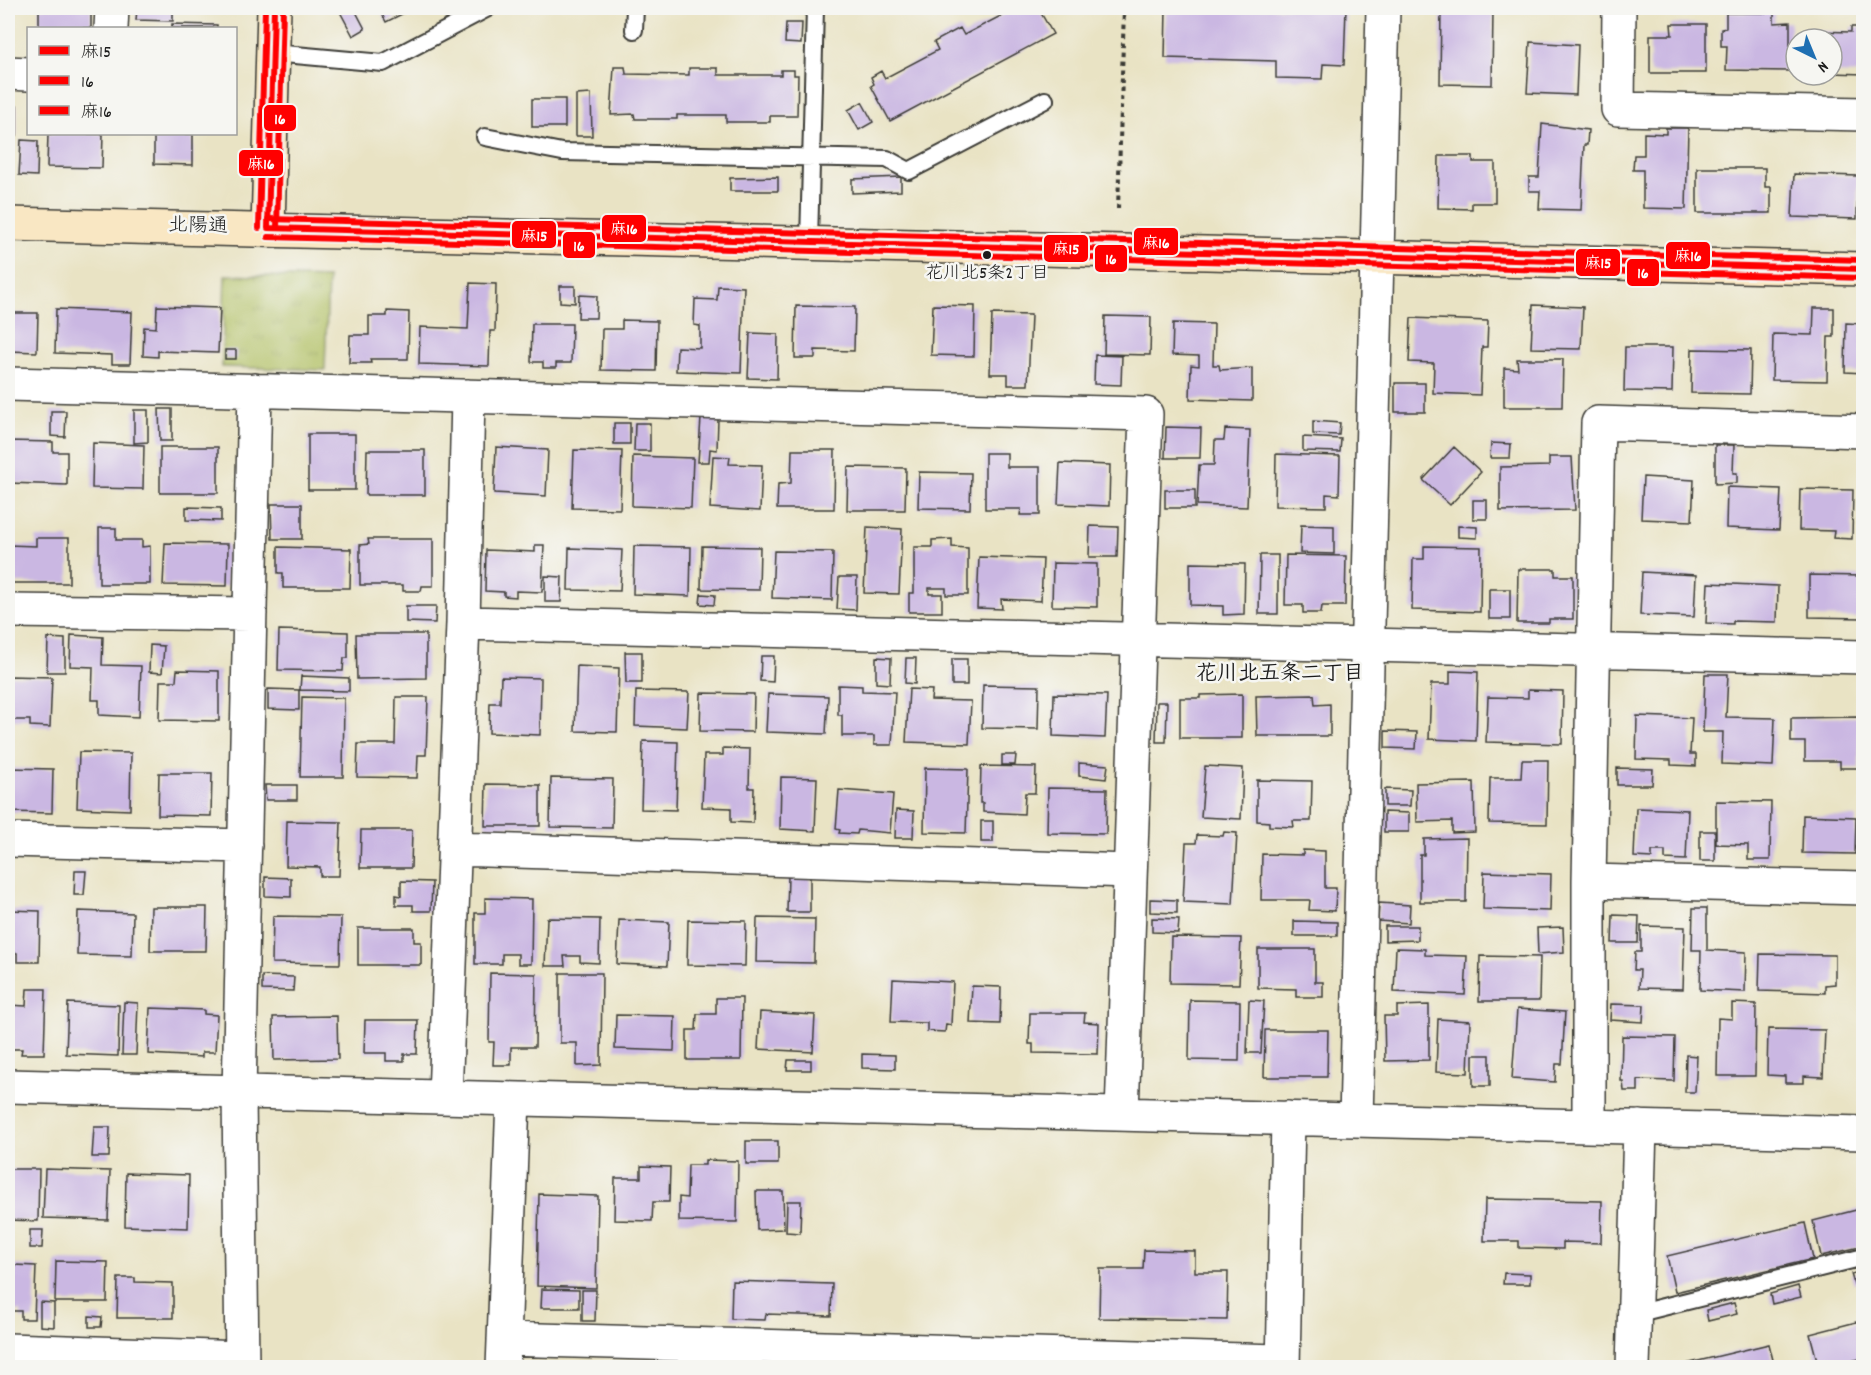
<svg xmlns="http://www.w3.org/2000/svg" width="1871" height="1375" font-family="Dekko,'Klee One',sans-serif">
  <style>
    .grass { fill: url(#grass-tufts); stroke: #666e3f; stroke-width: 1.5 }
    .building { fill: #cab7e2 }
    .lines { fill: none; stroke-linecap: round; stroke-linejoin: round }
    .lane-casing { stroke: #3b3a35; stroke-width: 20 }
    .street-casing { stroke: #3b3a35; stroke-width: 36 }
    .secondary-casing { stroke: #3b3a35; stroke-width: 36 }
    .path { stroke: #3b3a35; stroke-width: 4; stroke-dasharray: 4.5 4.5; stroke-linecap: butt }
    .lane { stroke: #fff; stroke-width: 16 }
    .street { stroke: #fff; stroke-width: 33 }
    .secondary { stroke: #f9e7c3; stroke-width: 33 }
    .bus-1-casing { stroke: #f6f6f2; stroke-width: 10 }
    .bus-2-casing { stroke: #f6f6f2; stroke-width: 10 }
    .bus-3-casing { stroke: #f6f6f2; stroke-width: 10 }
    .bus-1 { stroke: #f00; stroke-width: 6 }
    .bus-2 { stroke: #f00; stroke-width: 6 }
    .bus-3 { stroke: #f00; stroke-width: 6 }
    .bus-dot { fill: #1c1c1c; stroke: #f6f6f2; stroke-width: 2 }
    .labels { text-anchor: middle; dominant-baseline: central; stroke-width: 5; stroke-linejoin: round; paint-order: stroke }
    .bus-label { font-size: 18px; fill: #1c1c1c; stroke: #f6f6f2 }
    .street-label { font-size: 20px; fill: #1c1c1c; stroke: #f6f6f2 }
    .neighbourhood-label { font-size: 21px; font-weight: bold; fill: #1c1c1c; stroke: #f6f6f2 }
    .line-badge { stroke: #f6f6f2; stroke-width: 2 }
    .badge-label { font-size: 16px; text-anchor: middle; font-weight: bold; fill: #fff }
  </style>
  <defs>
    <pattern id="grass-tufts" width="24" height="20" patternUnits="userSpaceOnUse" patternTransform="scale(1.5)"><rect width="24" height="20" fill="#b0bf62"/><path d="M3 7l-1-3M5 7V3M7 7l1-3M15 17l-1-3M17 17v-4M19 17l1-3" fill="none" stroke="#97a454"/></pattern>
  </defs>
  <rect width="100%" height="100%" fill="#f6f6f2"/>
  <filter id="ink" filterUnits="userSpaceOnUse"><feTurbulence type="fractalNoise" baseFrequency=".0167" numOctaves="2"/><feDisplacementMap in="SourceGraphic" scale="12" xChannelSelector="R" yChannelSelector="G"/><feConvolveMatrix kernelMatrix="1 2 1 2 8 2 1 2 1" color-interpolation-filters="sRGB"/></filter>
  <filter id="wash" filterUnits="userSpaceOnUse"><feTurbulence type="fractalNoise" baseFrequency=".008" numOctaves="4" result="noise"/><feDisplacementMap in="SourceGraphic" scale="24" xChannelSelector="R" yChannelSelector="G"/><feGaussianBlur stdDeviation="1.35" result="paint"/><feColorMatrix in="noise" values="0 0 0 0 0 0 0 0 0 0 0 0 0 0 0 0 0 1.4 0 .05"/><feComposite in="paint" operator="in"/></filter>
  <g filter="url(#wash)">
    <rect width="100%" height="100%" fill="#e9e3c4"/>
    <path class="grass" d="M225 275 328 278 325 370 222 367Z"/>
    <g id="blocks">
      <path class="building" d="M39 8H91V28H39Z
        M338 8H354L365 29 353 36Z
        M379 8H414L386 22Z
        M1016 8H1038L1053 34 890 121 871 86 874 84 871 77 881 71 885 78 938 50 934 42 960 28 964 35Z
        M1166 8H1346L1344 65 1323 64 1322 79 1276 78V61L1165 58Z
        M1441 8 1493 10 1492 85 1440 84Z
        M137 9 173 10V21L136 20Z
        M1726 13H1774V23L1790 22V71L1726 70 1727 46H1721V29L1726 28Z
        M786 23H802L801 44 785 43Z
        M172 24 217 25V28H172Z
        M1671 24H1706V73H1650V35H1672Z
        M1851 27H1864V74L1832 73V39H1812L1813 31 1851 32Z
        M1530 42 1578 45 1576 95 1527 93Z
        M614 67H625L626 74 689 75V68H718V75H781V70H794V75H798L797 116H770V122H726V115H677V119H635L634 114 611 115Z
        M1800 75H1826L1825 79 1800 78Z
        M591 94 592 136H576V95Z
        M532 99H565V127H532Z
        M862 102 873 122 859 130 848 110Z
        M8 106H17V136L8 135Z
        M1542 124 1588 130 1587 145H1584L1581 210 1539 209 1540 191H1529V177H1539Z
        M1666 128H1688L1686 209 1643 208V170H1633L1634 155H1644V133L1666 134Z
        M48 134H103L102 168 47 167Z
        M154 134H193V165L154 164Z
        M21 140 38 141 37 176 19 175Z
        M1439 156H1473V162H1495V203H1472V209L1438 208Z
        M1697 168H1765V187H1771V213H1697Z
        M1794 174 1858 176 1857 219 1792 217Z
        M778 177V191H730V178Z
        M901 177V191L852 193V179Z
        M470 283 496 284 495 331H490L489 366 419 364 420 327 468 329Z
        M560 286H575V303L560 302Z
        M718 286 744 287 741 373 676 371 677 347 700 348V326L694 325 695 299 717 300Z
        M579 295 597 296 596 318H578Z
        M933 305 975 306 974 356 931 355Z
        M1533 305 1583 307 1581 349 1531 348Z
        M157 306 220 308 218 353 158 351V357L143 356 144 327 156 328Z
        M796 306 855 307 854 351 815 350V358H795Z
        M1814 308H1834V337H1828L1827 381 1772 380 1773 334 1813 335Z
        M56 309 132 312 130 364H112V355L55 353Z
        M387 311 409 312 408 359H370L371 363H349L350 335H369V316H387Z
        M8 313H38L37 352 8 351Z
        M992 314 1031 315 1028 385H1008V374H990Z
        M1105 316 1151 317 1150 355 1104 354Z
        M1411 318 1488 321 1487 347H1482L1480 395 1433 393 1434 363 1409 362Z
        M622 320 657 321 656 371 601 370 602 329H622Z
        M1173 323 1214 324 1213 365H1219L1220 370 1252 368V401L1190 399 1191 365 1199 366V356L1172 355Z
        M1846 323 1864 324V373L1845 372Z
        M532 324H572L571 363H556V368H543V362H531Z
        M750 333 778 334 777 379 748 378Z
        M1625 347H1673L1672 392 1624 391Z
        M1692 349 1751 350 1750 394 1691 393Z
        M225 350H236V359H225Z
        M1095 355 1122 356 1121 385 1094 384Z
        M1517 359H1563L1562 407H1504V368L1518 369Z
        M1395 383H1425V412H1395Z
        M159 409H172V441H160Z
        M134 410H148V442L134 443Z
        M51 411H66L65 437 51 436Z
        M701 418 718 419 717 450 710 449 709 462H698Z
        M1313 421 1340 423 1339 435 1313 434Z
        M614 423H630V444H614Z
        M635 423H650V451H634Z
        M1166 427 1201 428 1200 458H1165Z
        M1225 429 1250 430 1247 507 1197 505 1199 465H1214L1215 440H1224Z
        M308 434H355V490H308Z
        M1303 437 1341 439 1340 452 1303 451Z
        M8 441 53 442V452H67V485L8 483Z
        M93 443 144 445 143 489 92 488Z
        M1491 443 1511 444 1510 458H1490Z
        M1715 445H1734L1733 473H1737V483L1715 484Z
        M160 447H218V493H160Z
        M496 447 548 450 546 496 494 493Z
        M1454 447 1481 472 1450 505 1423 480Z
        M367 450H425V495H366Z
        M574 450 622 451 620 509 572 508Z
        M792 450H835L834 509H777L778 484 791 483Z
        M985 453H1007V467H1040V515H1020L1021 509H985Z
        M1276 454 1340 456 1339 495 1326 494V507L1275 506Z
        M633 456 693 458 691 508 632 506Z
        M713 456 730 457 729 464 762 465 760 511 710 508Z
        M1549 457H1572L1575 510 1500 511V467L1549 466Z
        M1060 463 1110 465 1109 506 1058 504Z
        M848 467 906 468 905 510H847Z
        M919 472 971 473 970 509 918 508Z
        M1643 477 1694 480 1692 521 1641 519Z
        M1727 487 1781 489 1779 530 1726 528Z
        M1800 489 1853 490 1852 539 1833 538 1834 531 1799 530Z
        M1165 490H1195V508H1165Z
        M1473 500H1487V519H1473Z
        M271 504H302V539H272Z
        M186 507 221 508V521L186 520Z
        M1301 525 1334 526V554L1300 553Z
        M1090 526 1118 527 1117 557H1089Z
        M1458 526 1477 527V538L1458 537Z
        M867 527 902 529 899 594 864 593Z
        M99 528H116V540H142V547L150 546V584H99Z
        M36 538H69V583H8V545L36 546Z
        M368 539H433V586H422L421 591H403V585H360V545L369 544Z
        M952 539V547L968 548V595H946V588H929V594H942V612H909V593H914V547H932V540Z
        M165 543 228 544 227 586 163 585Z
        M535 545H544L542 592 516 591V597L504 596V592L485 591 486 550 535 552Z
        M634 546 691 547 690 596 633 594Z
        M702 546 760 547 759 590 701 589Z
        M1424 546 1481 547 1480 612 1412 610 1413 559H1424Z
        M278 547 351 549 350 588H283V573H278Z
        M569 548 622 550 620 591 568 590Z
        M774 551 833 552 832 600 772 598Z
        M1260 555H1278V614H1259Z
        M1286 555 1346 556 1345 606H1322L1321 613H1303V605H1285Z
        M979 557 1043 559 1041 601 1001 599 1002 609 977 608Z
        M1053 563 1097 564V607L1052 606Z
        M1190 563 1245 564 1244 614 1223 615V606L1190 605Z
        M1518 569H1555V576H1573V619H1549V623H1517Z
        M1642 572 1696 575 1694 617 1640 615Z
        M1809 575 1862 576V618L1809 617Z
        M545 576 562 577 561 602H545Z
        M839 577H857L856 610 837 609Z
        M1708 583 1778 586 1777 622 1733 621V624L1706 623Z
        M1489 589H1510V619H1489Z
        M701 594 715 595 714 605 700 604Z
        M406 606H436L435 623 406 622Z
        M279 630 348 632V658H344L343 671 278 670Z
        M356 634H426V678L357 679Z
        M71 635 103 637 102 665 141 666 139 717 99 715V700H92L93 667 70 666Z
        M48 638 65 639V672H47Z
        M150 645 164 646 162 673 149 672Z
        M625 652H642V683H626Z
        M761 656H774L773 682 760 681Z
        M876 657 891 658 890 684 876 683Z
        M906 658H916L915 684 905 683Z
        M952 659H967V685H952Z
        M577 666 619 668 617 732 575 731Z
        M177 670 219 671V721L159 720 160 681H176Z
        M1450 671 1478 672 1476 741 1429 739 1431 684H1450Z
        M1705 674H1728L1726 717 1775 718 1773 766 1722 764 1723 732H1703Z
        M8 676 52 677 50 727 30 726V720H8Z
        M301 676 349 678V691L300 690Z
        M501 677 541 678 540 735 489 733 490 703H500Z
        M838 685 862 686V691L895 692 892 745H874V736H842V715H838Z
        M983 685 1039 686 1038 729 982 728Z
        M268 689 299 690V710L268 709Z
        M909 689 932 690 931 700 971 701 969 744 906 742Z
        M1528 690 1563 691 1562 744 1486 742 1488 697 1528 698Z
        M636 691 689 692 687 728 635 726Z
        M701 693 754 694 753 732 700 731Z
        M768 694 828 696 826 734 766 732Z
        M1054 694 1107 695 1105 738 1053 736Z
        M1242 694V738H1180V698H1200V695Z
        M1314 695 1315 705 1330 704V736H1257L1256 696Z
        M302 697 344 698 343 777H300Z
        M396 697H428L426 755H418L417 778 357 777 358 744H395Z
        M1157 702H1167L1166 742H1156Z
        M1637 716 1692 718 1690 754H1696V766L1671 765V760L1636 759Z
        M1859 717V768H1840V761H1805V742H1791V718Z
        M1385 731 1417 732 1416 749 1385 748Z
        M643 741 678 742 676 810 641 809Z
        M723 748 750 749 749 788H754L753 823 731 822V808L702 807 704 755H723Z
        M79 752 131 753 130 810 77 808Z
        M1002 755H1016L1015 765H1002Z
        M1522 760H1548L1547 824 1489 823 1490 778H1521Z
        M1079 763 1108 765 1106 779 1079 776Z
        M981 766 1036 767 1035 793H1025L1024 814 983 812V803H980Z
        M1205 766 1243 768 1241 819 1201 817Z
        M8 768 53 769 52 813 8 812Z
        M925 768 968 769 966 833 924 832Z
        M1617 768 1653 769 1652 785H1617Z
        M159 773H212L211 816 158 815Z
        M781 777 817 778 815 831 780 829Z
        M551 778 613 779 612 828 550 827Z
        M1257 780 1312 781 1311 821H1293L1294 827 1269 826V822L1257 821Z
        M1474 782 1475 832 1452 833V821L1417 822 1416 783Z
        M486 784 540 785V826H485Z
        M265 785H297V800H266Z
        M1048 788 1107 789 1106 834 1047 833Z
        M1385 789 1411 790 1410 806H1385Z
        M839 790 893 794 890 833 858 830 857 834 839 833 840 830 836 829Z
        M1716 801 1771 802 1770 860H1748V845L1716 844Z
        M1636 808 1688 810 1686 860 1665 859V851H1652V858L1634 857Z
        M896 810 914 811 913 838H895Z
        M1384 812 1409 813V832H1384Z
        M1803 815 1856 817 1855 854 1802 853Z
        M287 821 341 822 339 876H320V867L286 866Z
        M981 821H993V842H981Z
        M361 830H412L411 868H360Z
        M1700 831H1715V861H1700Z
        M1224 832 1237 833 1233 904 1183 902 1186 843H1196L1197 835 1223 836Z
        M1467 838 1466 902H1420V855H1424V839Z
        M1303 850 1325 851V888H1336L1335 911 1309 910 1310 900H1261L1262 854 1303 855Z
        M75 871H86L84 895H74Z
        M1484 872 1551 874 1550 911 1483 909Z
        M788 876H810V912H787Z
        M265 877 291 878V897L265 896Z
        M401 881 432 882 431 911H413V905H396V895L401 896Z
        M485 898 532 899 531 964H518V954H502V964H475V913H485Z
        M1150 899 1177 900V913L1150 912Z
        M1379 903 1410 905 1409 923 1378 921Z
        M151 907H207L206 951H150Z
        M1693 908H1707V950L1746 952 1745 992 1700 990 1701 950H1692Z
        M8 910 40 911 39 962H17V953H8Z
        M78 911 133 913 132 956 77 955Z
        M1613 915 1639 916 1638 943H1612Z
        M273 916 341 917 340 964 272 963Z
        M547 918 600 919 599 963 580 962V956H564L565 966H545Z
        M757 918 815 919 814 963 756 962Z
        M1152 918 1179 919 1178 933 1152 932Z
        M619 920 669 922 667 966 617 964Z
        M688 920 746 921 745 966 687 965Z
        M1294 921 1337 922V936H1294Z
        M1385 926H1418V940L1385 941Z
        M1641 926 1685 927 1683 989 1639 988 1640 970H1634L1635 952H1641Z
        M1563 927 1564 952 1538 954 1537 928Z
        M358 928H414V942H421V965H358Z
        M1171 937 1241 938 1239 984 1170 983Z
        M1396 948 1425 949V955L1467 956 1465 995 1394 992Z
        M1258 949H1315V982H1323V997H1296V989L1258 988Z
        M1760 954 1835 955V984L1825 985V993L1759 991Z
        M1480 956 1540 957 1539 1001H1479Z
        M490 973 536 974 535 1047H511V1065H493L494 1042H489Z
        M560 973H602L601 1065 577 1066V1043H560Z
        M262 976 294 977 293 991 262 990Z
        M893 979 953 982 951 1025 946 1024 945 1032 927 1031V1023L891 1022Z
        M972 986 1001 987 1000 1024 970 1023Z
        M27 989H46L44 1054H21L22 1049H8V1005L26 1006Z
        M716 998H742L741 1060H687V1030H696L697 1014H716Z
        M1190 1000 1240 1001 1239 1061 1189 1060Z
        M1249 1000 1264 1001 1261 1053H1247Z
        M124 1002 138 1003 136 1055H122Z
        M68 1003 119 1005 118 1056 66 1054Z
        M1732 1003 1756 1004 1755 1076H1717L1718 1018 1732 1019Z
        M1611 1004 1644 1005 1643 1022 1610 1020Z
        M1429 1005V1060L1385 1061 1384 1016H1397V1006Z
        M150 1008 204 1010V1014L217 1015 215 1052H202V1057L148 1054Z
        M1517 1009 1565 1012 1562 1064H1556L1555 1082 1512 1079Z
        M760 1012 815 1015 813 1052 758 1049Z
        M1030 1013H1085L1084 1022 1099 1023 1098 1054 1033 1053V1044H1029Z
        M616 1015 675 1016 674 1051 615 1049Z
        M337 1016 338 1059 274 1060 273 1017Z
        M1438 1019 1470 1021 1468 1073 1436 1072Z
        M365 1020H418L417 1054H404V1061H386V1053H364Z
        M1768 1029 1825 1030 1823 1077 1804 1076V1083H1785V1076L1767 1075Z
        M1265 1030H1328L1327 1077H1264Z
        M1622 1036 1675 1037 1674 1081 1638 1080V1091H1624L1623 1081H1621Z
        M862 1054 895 1055V1069L862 1068Z
        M1473 1055H1490V1086H1473Z
        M1686 1055 1697 1056 1695 1092H1685Z
        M788 1060H811V1070H787Z
        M94 1127H110L109 1157H92Z
        M746 1141H778V1164H746Z
        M705 1160 738 1161 737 1222 679 1221V1197L687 1198 688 1165H705Z
        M641 1166 670 1167 669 1202H653L652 1221 614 1220 615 1178H641Z
        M8 1169H39L38 1221 8 1220Z
        M45 1169 110 1171 108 1220 43 1218Z
        M126 1173 189 1175 188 1228 125 1226Z
        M756 1191H783L784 1229 757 1230Z
        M539 1194 598 1196 596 1288 537 1286Z
        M1485 1199 1602 1201 1601 1243 1563 1242V1249L1519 1248V1241H1484Z
        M787 1201H801L800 1233 786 1232Z
        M1864 1208V1246L1821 1256 1813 1221Z
        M1805 1223 1813 1259 1675 1292 1667 1256Z
        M30 1230H43L42 1248H30Z
        M1144 1250 1195 1251V1272H1228L1227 1320 1099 1318 1100 1269H1143Z
        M56 1261 108 1262 107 1302H55Z
        M15 1265 36 1266 34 1319H21V1311H8V1269H15Z
        M1864 1271V1282L1854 1284 1851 1274Z
        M1504 1273 1530 1274V1284H1503Z
        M118 1278H135V1282L173 1283V1318H117Z
        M732 1281 832 1284 831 1316 766 1314 765 1320 731 1319Z
        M1798 1286 1801 1297 1772 1304 1770 1294Z
        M542 1289 579 1290V1308H541Z
        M582 1290H596L595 1321H582Z
        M40 1302 54 1303V1327L40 1326Z
        M1734 1303 1737 1314 1708 1321 1706 1310Z
        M89 1316 102 1317 101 1327H89Z
        M1864 1320V1358L1819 1368 1810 1334Z
        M1769 1344 1775 1368H1673V1367Z"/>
    </g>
  </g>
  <g filter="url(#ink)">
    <use href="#blocks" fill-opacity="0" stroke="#3b3a35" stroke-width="1.5"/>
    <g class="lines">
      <defs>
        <path id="lane" d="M634 30 635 8
          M273 53 383 63 488 8
          M485 137 562 152 887 159 909 171 1045 100
          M809 242 815 8
          M1635 1314 1864 1257"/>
        <path id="street" d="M1619 8 1618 109 1864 114
          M111 28 112 8
          M8 73 28 74
          M8 384 1146 414 1122 1114
          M8 611 250 614
          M463 623 1864 657
          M8 840 245 846
          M454 849 1130 871
          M1589 881 1864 888
          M8 1086 1864 1133
          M445 1097 463 623 468 396
          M1356 1120 1383 8
          M1589 1126V881L1598 423 1864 431
          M504 1339 1283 1361
          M8 1350 242 1358
          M242 1368 239 1092 255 390
          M503 1368 513 1099
          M1283 1368 1288 1118
          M1633 1368 1640 1127"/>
        <path id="secondary" d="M8 224 1864 269
          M268 228 274 8"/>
      </defs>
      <use href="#lane" class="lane-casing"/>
      <use href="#street" class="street-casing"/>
      <use href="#secondary" class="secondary-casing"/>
      <path class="path" d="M1118 209 1124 8"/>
      <use href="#lane" class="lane"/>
      <use href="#street" class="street"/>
      <use href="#secondary" class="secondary"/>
      <defs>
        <path id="bus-1" d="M268 228 1864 269
          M268 228 274 8"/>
        <path id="bus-2" d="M277 228 283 8
          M268 237 1864 278"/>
        <path id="bus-3" d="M268 219 1864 260
          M259 228 265 8"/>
      </defs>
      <use href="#bus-1" class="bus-1-casing"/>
      <use href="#bus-2" class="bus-2-casing"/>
      <use href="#bus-3" class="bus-3-casing"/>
      <use href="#bus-1" class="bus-1"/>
      <use href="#bus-2" class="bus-2"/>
      <use href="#bus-3" class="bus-3"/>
    </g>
  </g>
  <circle class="bus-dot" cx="987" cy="255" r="5"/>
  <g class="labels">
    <g class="bus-label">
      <text x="987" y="274">花川北5条2丁目</text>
    </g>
    <g class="street-label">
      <text transform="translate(198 227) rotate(1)">北陽通</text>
    </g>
    <g class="neighbourhood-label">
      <text x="1280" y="675">花川北五条二丁目</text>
    </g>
  </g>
  <g class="line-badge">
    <rect x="263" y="104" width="34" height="28" rx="6" fill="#f00"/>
    <rect x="238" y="149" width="46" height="28" rx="6" fill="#f00"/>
    <rect x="601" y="214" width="46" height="29" rx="6" fill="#f00"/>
    <rect x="511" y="220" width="46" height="29" rx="6" fill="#f00"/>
    <rect x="1133" y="227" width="46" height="29" rx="6" fill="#f00"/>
    <rect x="562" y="231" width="34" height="28" rx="6" fill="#f00"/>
    <rect x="1043" y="234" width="46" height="29" rx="6" fill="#f00"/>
    <rect x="1665" y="241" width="46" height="29" rx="6" fill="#f00"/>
    <rect x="1094" y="244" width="34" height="29" rx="6" fill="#f00"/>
    <rect x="1575" y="248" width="46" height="29" rx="6" fill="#f00"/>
    <rect x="1626" y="258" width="34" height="29" rx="6" fill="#f00"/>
  </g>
  <g class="badge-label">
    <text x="280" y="124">16</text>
    <text x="261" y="169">麻16</text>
    <text x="624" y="234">麻16</text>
    <text x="534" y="241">麻15</text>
    <text x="1156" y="248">麻16</text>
    <text x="579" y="251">16</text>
    <text x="1066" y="254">麻15</text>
    <text x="1688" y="261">麻16</text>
    <text x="1111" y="264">16</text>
    <text x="1598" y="268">麻15</text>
    <text x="1643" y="278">16</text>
  </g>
  <rect width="1871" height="1375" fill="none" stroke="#f6f6f2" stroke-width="30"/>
  <rect x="27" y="27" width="210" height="108" fill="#f6f6f2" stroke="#9f9f9c" stroke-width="1.5"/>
  <rect x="39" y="46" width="30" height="9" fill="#ff0000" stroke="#9f9f9c" stroke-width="1.5"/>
  <text x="81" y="57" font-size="18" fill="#1c1c1c">麻15</text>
  <rect x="39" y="76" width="30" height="9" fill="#ff0000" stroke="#9f9f9c" stroke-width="1.5"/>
  <text x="81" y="87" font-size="18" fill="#1c1c1c">16</text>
  <rect x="39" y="106" width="30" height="9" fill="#ff0000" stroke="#9f9f9c" stroke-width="1.5"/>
  <text x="81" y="117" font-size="18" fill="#1c1c1c">麻16</text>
  <g transform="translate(1814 57) rotate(137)"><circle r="28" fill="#f6f6f2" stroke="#9f9f9c" stroke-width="1.5"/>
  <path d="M0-4.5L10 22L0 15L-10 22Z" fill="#1f6fb2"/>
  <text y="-9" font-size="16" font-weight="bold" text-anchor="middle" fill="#1c1c1c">N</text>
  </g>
</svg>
